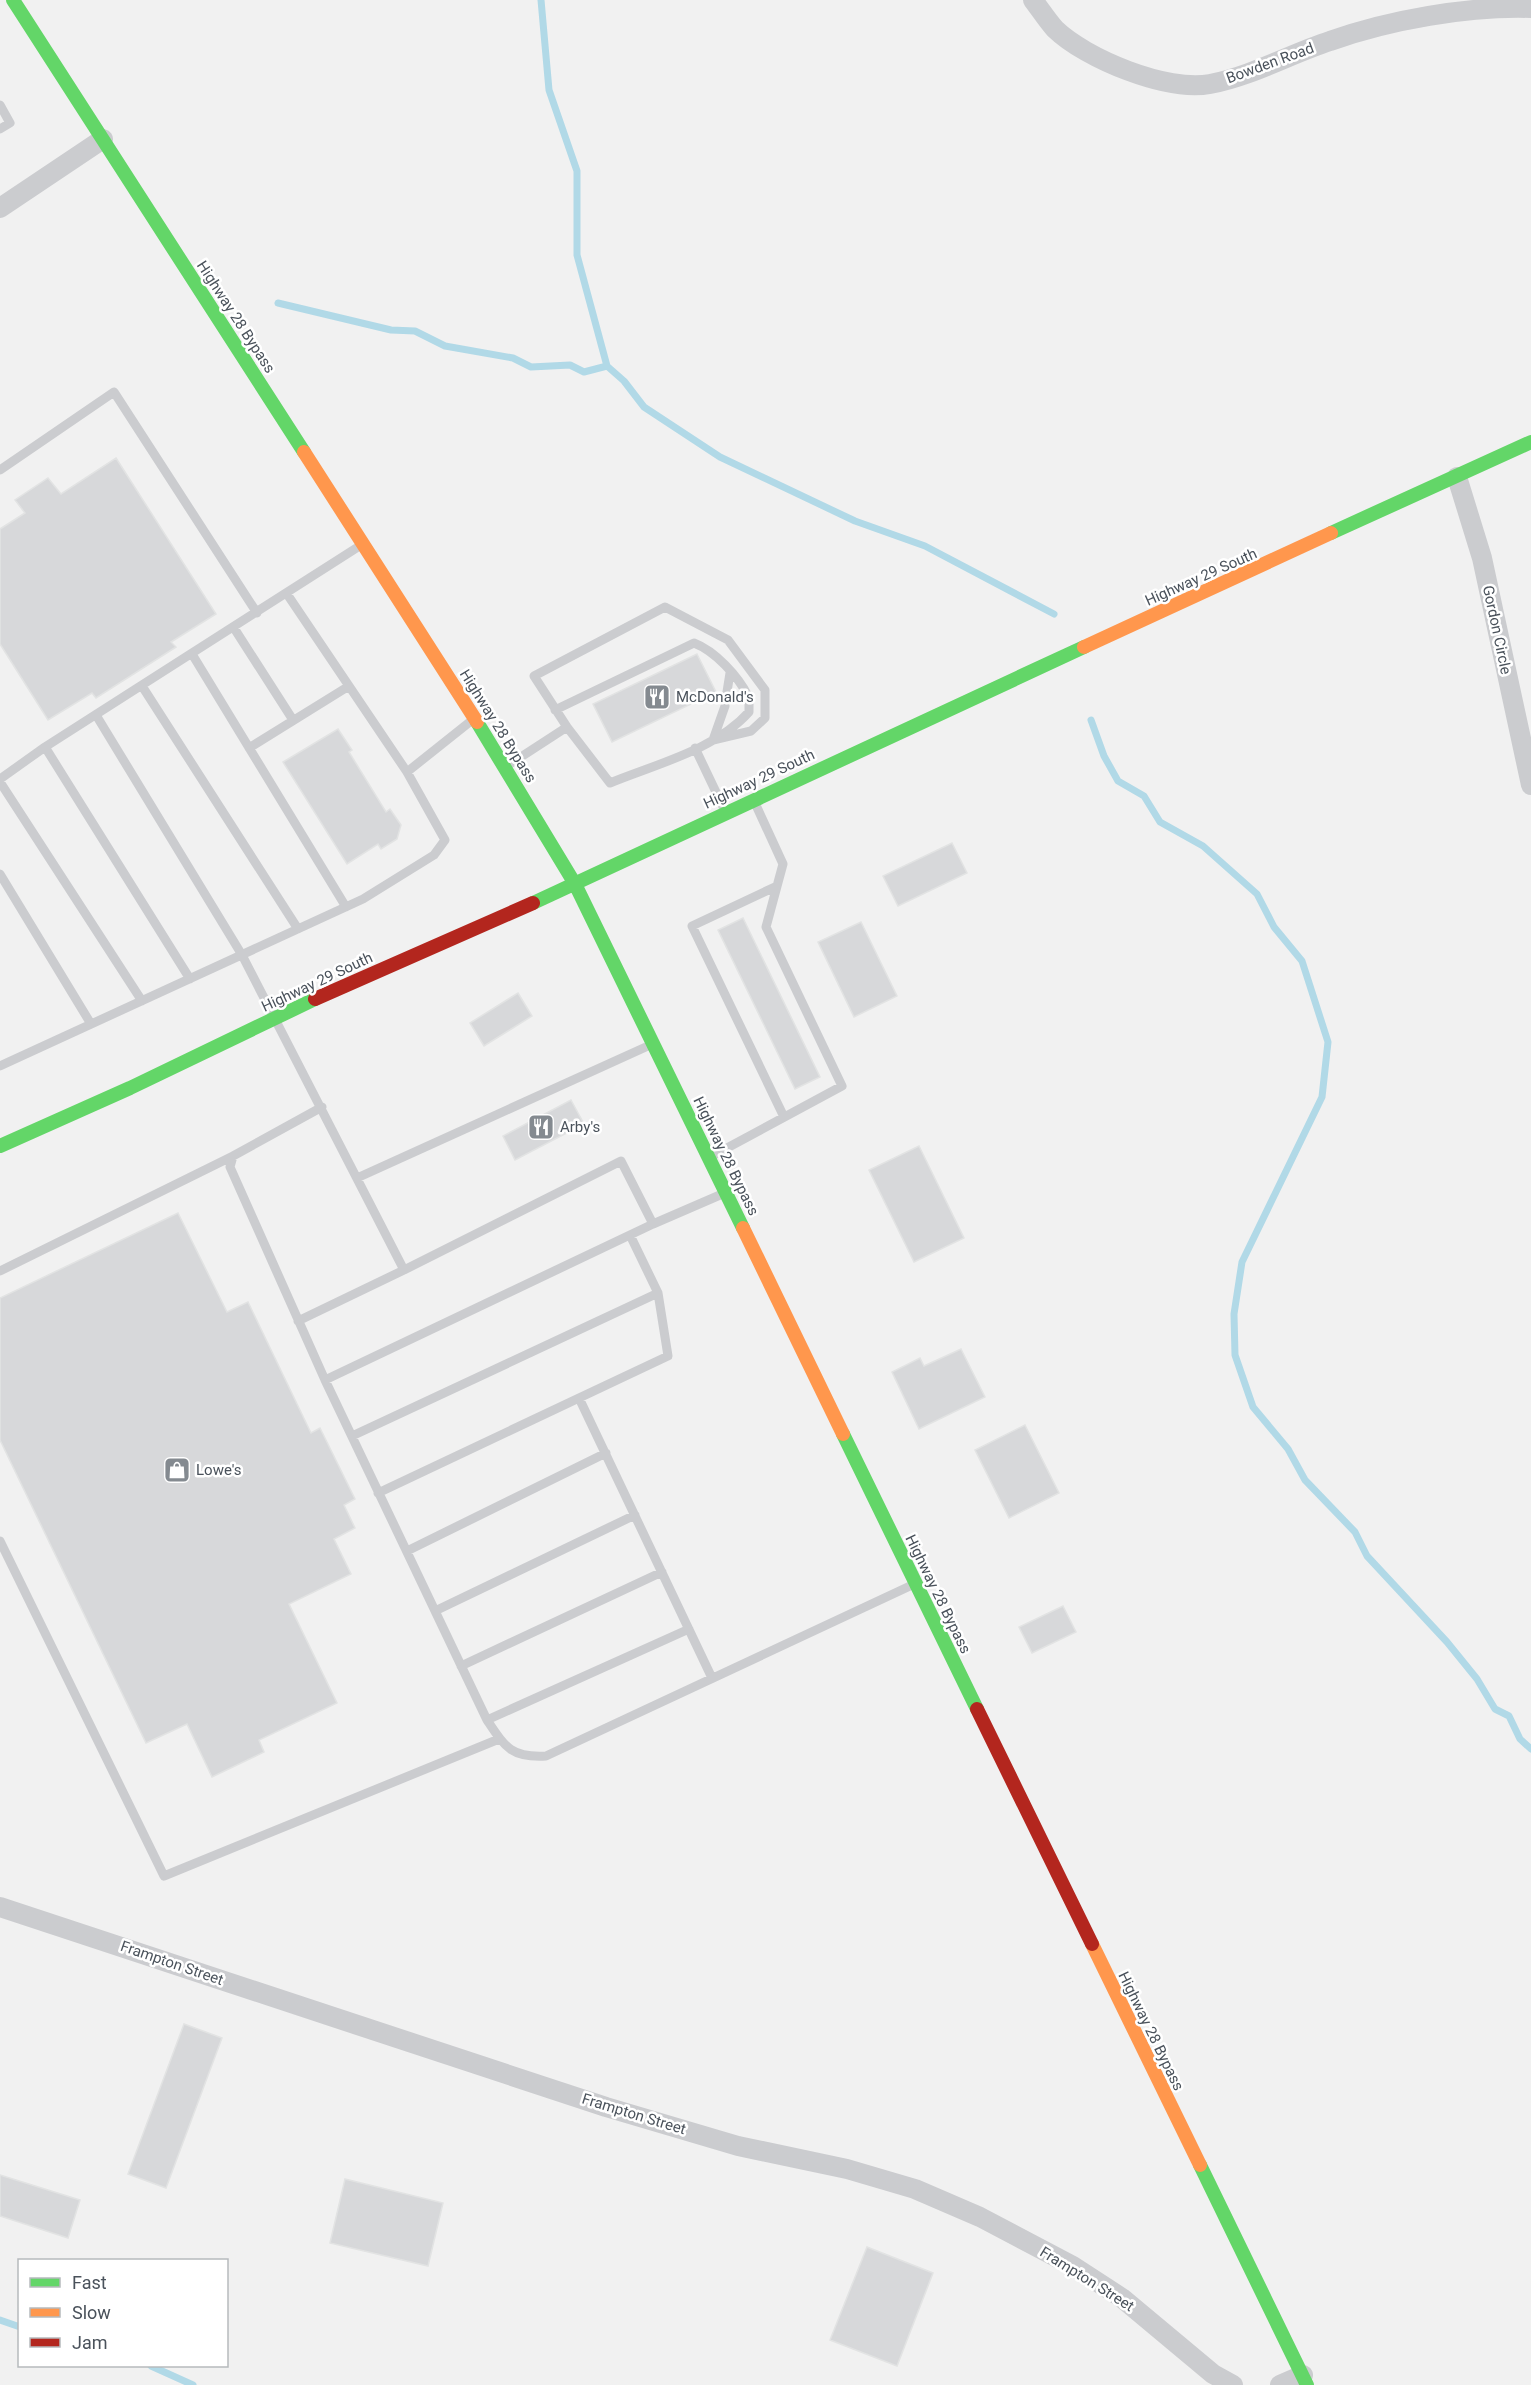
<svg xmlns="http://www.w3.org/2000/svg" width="1531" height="2385" font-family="Roboto,sans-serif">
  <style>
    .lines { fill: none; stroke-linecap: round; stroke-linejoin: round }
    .stream { stroke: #b1d9e7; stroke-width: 7 }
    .building { fill: #d7d8da; stroke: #e2e3e3; stroke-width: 1.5 }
    .lane { stroke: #cbcccf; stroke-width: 9 }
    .street { stroke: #cbcccf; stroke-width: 20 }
    .fast { stroke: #63d668; stroke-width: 14 }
    .slow { stroke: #ff974d; stroke-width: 14 }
    .jam { stroke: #b3261e; stroke-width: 14 }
    .labels { text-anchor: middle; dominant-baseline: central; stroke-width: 5; stroke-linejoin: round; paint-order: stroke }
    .street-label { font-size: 15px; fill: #4a525b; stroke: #fff }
    .poi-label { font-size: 15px; fill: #4a525b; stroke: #fff; text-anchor: start }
  </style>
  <rect width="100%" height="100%" fill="#f1f1f1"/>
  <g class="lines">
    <path class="stream" d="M541 0 549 90 577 171V255L607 366 624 381 644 407 720 457 855 521 925 546 1054 614
      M278 303 391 330 415 331 445 346 513 358 531 367 570 365 584 372 607 366
      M1091 720 1104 756 1118 781 1144 796 1160 822 1203 846 1257 894 1274 927 1302 961 1328 1042 1322 1097 1242 1262 1234 1314 1235 1355 1253 1407 1288 1449 1305 1480 1355 1532 1367 1556 1447 1642 1477 1679 1495 1709 1509 1716 1520 1739 1531 1749
      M0 2320 20 2327
      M151 2366 193 2385"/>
  </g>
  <path class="building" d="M116 458 216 614 171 642 176 647 96 698 92 693 48 720 0 644V529L25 513 15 500 48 478 61 494Z
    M697 654 716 692 612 742 593 704Z
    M338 729 352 750 349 752 386 812 390 809 401 825 397 839 381 849 378 844 347 864 283 762Z
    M952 843 967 873 898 906 883 876Z
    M743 918 820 1077 795 1089 718 930Z
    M861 922 897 996 854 1017 818 942Z
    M518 993 532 1016 484 1046 470 1023Z
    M571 1100 584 1124 515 1160 503 1136Z
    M919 1146 964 1238 914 1262 869 1170Z
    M178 1213 227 1312 248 1302 311 1433 320 1428 355 1499 344 1505 355 1528 334 1539 351 1574 289 1604 337 1703 259 1740 264 1752 212 1777 187 1724 146 1743 0 1440V1298Z
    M961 1349 985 1397 919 1429 892 1372 920 1358 924 1366Z
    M1025 1425 1059 1493 1009 1518 975 1450Z
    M1063 1606 1076 1632 1032 1653 1019 1627Z
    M184 2024 222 2038 166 2188 128 2174Z
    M0 2175 80 2200 68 2238 0 2216Z
    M345 2179 443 2203 428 2266 330 2243Z
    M867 2247 933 2273 897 2366 830 2340Z"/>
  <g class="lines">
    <path class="lane" d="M0 105 10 123 0 129
      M0 470 114 392 257 613
      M287 594 407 772
      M234 628 293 720
      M192 654 346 907
      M142 686 298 929
      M726 698 730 673
      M555 710 694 643C715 651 738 676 748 696
      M96 715 242 955 404 1270 621 1161 653 1224 325 1380 487 1720C505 1747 511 1758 546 1756L910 1586
      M567 727 610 783C656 764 715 750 749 712V703
      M713 740 725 706
      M45 747 190 979
      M249 748 349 686
      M695 748 725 811
      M510 764 567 727 534 676 665 607 728 640 765 690V718L751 731 713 740
      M0 779 45 747 358 547
      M0 782 142 1001
      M0 874 91 1024
      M777 886 692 926 784 1117
      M0 1066 363 899 434 855 445 840 407 772 471 721
      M322 1107 233 1156 230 1167 325 1380
      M714 1155 842 1086 766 927 783 864 755 803
      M357 1178 648 1046
      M653 1224 720 1195
      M0 1271 233 1156
      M298 1321 404 1270
      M579 1398 712 1678
      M352 1436 658 1293
      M378 1493 668 1356 658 1293 630 1235
      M0 1541 164 1876 499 1739
      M407 1551 606 1453
      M435 1611 635 1515
      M461 1666 662 1572
      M487 1720 689 1629"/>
    <path class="street" d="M1033 0C1040 9 1047 20 1055 29 1086 59 1167 92 1210 84 1252 76 1290 54 1330 41 1389 20 1468 6 1531 8
      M0 208 103 139
      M1457 477 1482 558 1531 785
      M0 1907 606 2107 738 2146 847 2169 915 2189 980 2217 1073 2266 1122 2298 1213 2374 1233 2385
      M1280 2385 1303 2375"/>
    <path class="fast" d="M13 0 304 452
      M1331 533 1531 442
      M477 722 575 884 743 1228
      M533 903 1084 647
      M0 1146 130 1088 315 999
      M843 1434 977 1709
      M1200 2165 1307 2385"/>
    <path class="slow" d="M304 452 477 722
      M1084 647 1331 533
      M743 1228 843 1434
      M1092 1944 1200 2165"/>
    <path class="jam" d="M315 999 533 903
      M977 1709 1092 1944"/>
  </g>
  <defs>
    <symbol id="restaurant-square" viewBox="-11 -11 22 22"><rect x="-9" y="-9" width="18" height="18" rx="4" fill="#848a90" stroke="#fff"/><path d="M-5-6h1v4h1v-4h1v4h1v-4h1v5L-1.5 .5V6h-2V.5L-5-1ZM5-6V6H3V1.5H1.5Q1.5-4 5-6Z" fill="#fff"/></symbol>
    <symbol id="shop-square" viewBox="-11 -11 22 22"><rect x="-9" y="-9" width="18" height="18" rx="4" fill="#848a90" stroke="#fff"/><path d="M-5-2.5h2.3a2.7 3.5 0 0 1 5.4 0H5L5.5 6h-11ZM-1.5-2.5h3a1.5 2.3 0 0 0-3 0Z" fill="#fff"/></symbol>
  </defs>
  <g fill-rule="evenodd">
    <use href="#restaurant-square" x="642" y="682" width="30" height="30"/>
    <use href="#restaurant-square" x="526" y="1112" width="30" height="30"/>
    <use href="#shop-square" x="162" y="1455" width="30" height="30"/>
  </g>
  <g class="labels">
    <g class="street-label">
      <text transform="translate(1270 63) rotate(-20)">Bowden Road</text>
      <text transform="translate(236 317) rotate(57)">Highway 28 Bypass</text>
      <text transform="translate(1201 577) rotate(-24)">Highway 29 South</text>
      <text transform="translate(1497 630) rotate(78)">Gordon Circle</text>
      <text transform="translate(498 726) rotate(58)">Highway 28 Bypass</text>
      <text transform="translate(759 779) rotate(-25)">Highway 29 South</text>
      <text transform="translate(317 982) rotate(-25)">Highway 29 South</text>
      <text transform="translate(726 1156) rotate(64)">Highway 28 Bypass</text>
      <text transform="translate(938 1594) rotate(64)">Highway 28 Bypass</text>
      <text transform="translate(172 1963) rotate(19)">Frampton Street</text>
      <text transform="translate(1151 2031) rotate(64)">Highway 28 Bypass</text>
      <text transform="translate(634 2114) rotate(17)">Frampton Street</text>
      <text transform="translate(1087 2279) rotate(32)">Frampton Street</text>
    </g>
    <g class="poi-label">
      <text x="676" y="697">McDonald's</text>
      <text x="560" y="1127">Arby's</text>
      <text x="196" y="1470">Lowe's</text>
    </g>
  </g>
  <rect x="18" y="2259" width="210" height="108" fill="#ffffff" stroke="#b7babd" stroke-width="1.5"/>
  <rect x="30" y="2278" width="30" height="9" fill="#63d668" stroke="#b7babd" stroke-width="1.5"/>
  <text x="72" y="2289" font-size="18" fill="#4a525b">Fast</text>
  <rect x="30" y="2308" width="30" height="9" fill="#ff974d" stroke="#b7babd" stroke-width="1.5"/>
  <text x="72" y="2319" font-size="18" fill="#4a525b">Slow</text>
  <rect x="30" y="2338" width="30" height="9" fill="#b3261e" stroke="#b7babd" stroke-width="1.5"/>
  <text x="72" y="2349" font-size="18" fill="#4a525b">Jam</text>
</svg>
